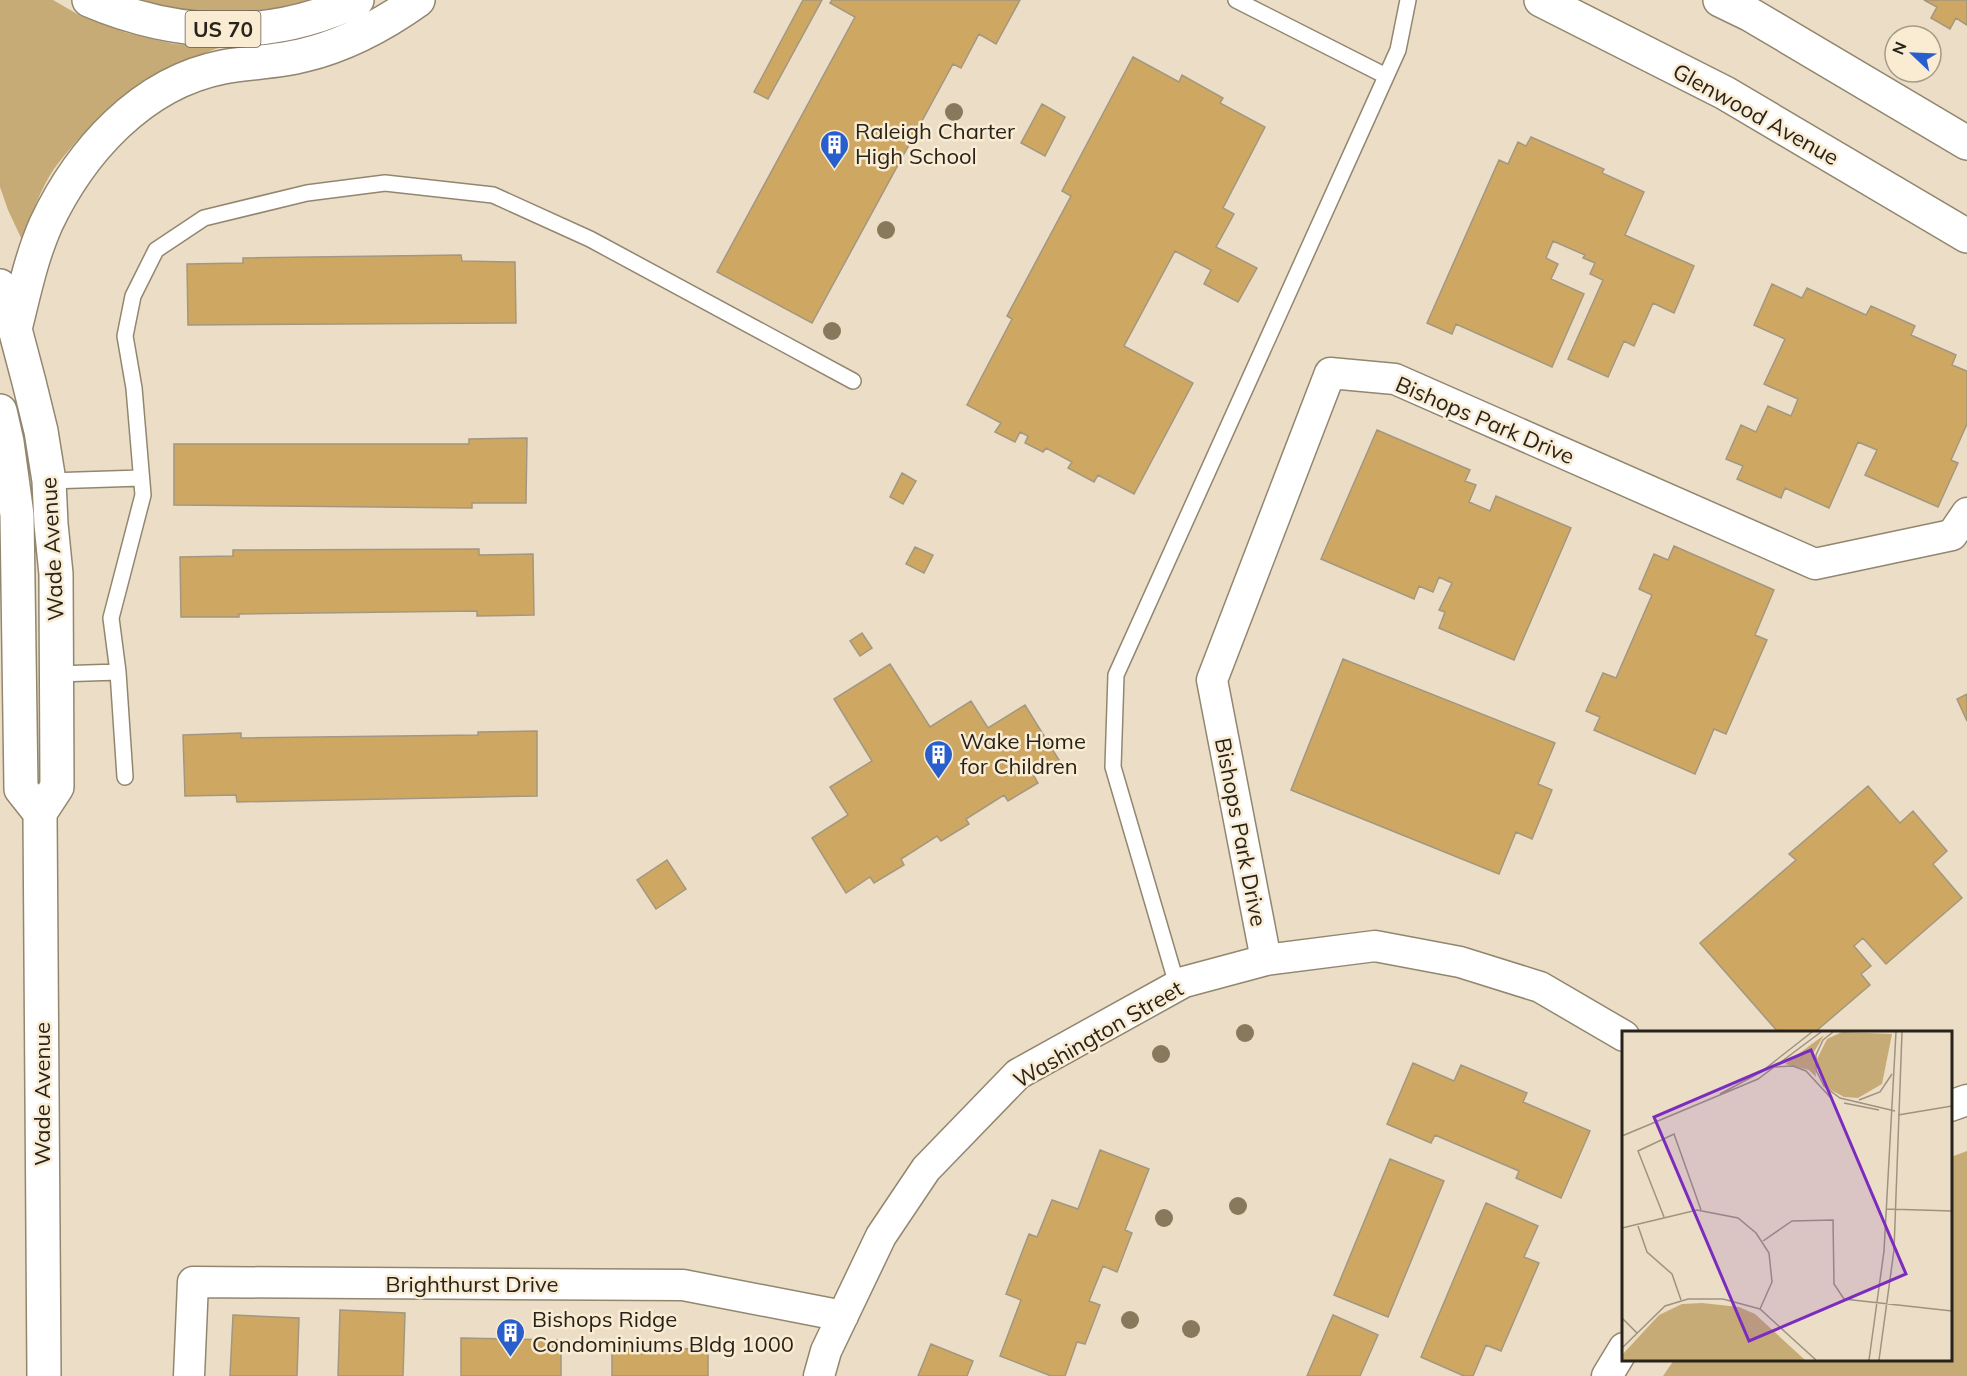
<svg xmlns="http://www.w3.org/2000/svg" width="1967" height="1376" font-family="Mulish,sans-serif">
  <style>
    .green { fill: #c7ab76 }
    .building { fill: #cea862; stroke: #a39780; stroke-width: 1.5 }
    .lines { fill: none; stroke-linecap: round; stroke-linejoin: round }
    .service-casing { stroke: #92866f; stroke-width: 18 }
    .minor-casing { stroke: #92866f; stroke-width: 33 }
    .primary-casing { stroke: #92866f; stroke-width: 36 }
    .service { stroke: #fff; stroke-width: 15 }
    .minor { stroke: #fff; stroke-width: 30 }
    .primary { stroke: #fff; stroke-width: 33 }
    .tree { fill: #88795c }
    .labels { text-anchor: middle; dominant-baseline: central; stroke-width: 5; stroke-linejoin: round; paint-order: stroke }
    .shield { fill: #f9ecd3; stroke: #675f52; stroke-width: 1.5 }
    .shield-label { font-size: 21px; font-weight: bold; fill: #28231a }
    .street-label { font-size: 22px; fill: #28231a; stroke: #f9ecd3 }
    .poi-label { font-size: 22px; fill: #28231a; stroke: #f9ecd3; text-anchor: start }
    .inset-road { fill: none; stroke: #9e9381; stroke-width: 1.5 }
    .view { fill: #7b2cbf; fill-opacity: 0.15; stroke: #7b2cbf; stroke-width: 3 }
    .inset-edge { fill: none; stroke: #28231a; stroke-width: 3 }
  </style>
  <rect width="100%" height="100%" fill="#ecdec6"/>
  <path class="green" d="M0 0H53L79 15 127 33 174 44 221 47C196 56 169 67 146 81 115 99 75 140 54 169 40 190 31 216 22 240L8 210 0 187Z
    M135 0H313C257 19 191 18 135 0Z
    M1967 1151V1376H1663L1674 1360H1950L1951 1157Z"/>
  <path class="building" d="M803 0H822L768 99 754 92Z
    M832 0H1020L996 44 979 34 961 68 953 64 812 323 717 272 855 17 830 3Z
    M1924 0H1967V25L1956 18 1950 29 1931 18 1937 7Z
    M1133 57 1179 82 1182 75 1223 98 1220 103 1265 127 1223 208 1234 214 1216 247 1257 268 1238 302 1204 284 1211 270 1175 251 1124 346 1193 383 1134 494 1098 475 1094 482 1068 468 1072 462 1046 448 1043 452 1025 443 1028 436 1020 432 1015 442 995 432 1001 423 967 405 1012 319 1007 316 1071 196 1062 191Z
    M1042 104 1065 117 1045 156 1021 143Z
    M1531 137 1604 169 1602 173 1644 192 1625 235 1694 266 1674 313 1653 303 1634 346 1624 341 1608 377 1568 359 1603 280 1590 274 1595 263 1583 258 1585 255 1553 241 1546 258 1558 264 1551 279 1584 294 1552 367 1456 324 1452 334 1427 323 1499 160 1508 164 1518 142 1526 146Z
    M461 255 462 261 515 262 516 323 188 325 187 264 243 263V258Z
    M1772 284 1802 298 1807 288 1866 315 1871 306 1915 326 1911 335 1956 355 1952 365 1967 371V424L1951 460 1958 463 1938 507 1865 475 1877 450 1858 442 1829 508 1785 488 1781 498 1737 479 1743 466 1726 459 1741 425 1756 432 1768 406 1791 416 1798 399 1764 384 1785 339 1754 325Z
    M1377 430 1470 470 1465 481 1476 485 1469 502 1490 511 1496 496 1571 528 1514 660 1439 628 1445 612 1439 610 1452 583 1439 577 1433 592 1419 586 1414 599 1321 559Z
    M527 438 526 503H472V508L174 505V444H469V439Z
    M902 473 916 481 903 504 890 497Z
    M1674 546 1774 590 1755 635 1767 640 1726 734 1714 729 1695 774 1594 730 1600 717 1586 711 1603 673 1616 678 1652 595 1639 589 1654 554 1668 560Z
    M915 547 933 555 924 573 906 564Z
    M479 549V555L533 554 534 615 477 616V611L239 614V617H181L180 557 233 556V550Z
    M862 633 872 648 860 656 850 641Z
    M1343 659 1555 743 1538 784 1552 790 1532 839 1516 832 1499 874 1291 790Z
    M890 664 930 727 971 701 988 728 1025 705 1059 760 1034 776 1038 783 1008 801 1004 795 966 819 969 824 941 841 937 836 901 859 904 865 874 883 870 877 846 893 812 838 848 815 830 787 872 761 834 699Z
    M1967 694V721L1957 699Z
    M537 731V796L237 802 236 795 185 796 183 735 241 733V738L478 735V732Z
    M1868 786 1900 823 1913 811 1947 851 1933 864 1962 898 1886 964 1863 938 1854 946 1871 966 1861 974 1870 985 1815 1032H1778L1700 943 1796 860 1789 854Z
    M667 860 686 889 656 909 637 880Z
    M1413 1063 1454 1081 1461 1065 1527 1093 1523 1102 1590 1131 1561 1198 1516 1178 1519 1171 1435 1135 1431 1143 1387 1124Z
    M1100 1150 1149 1169 1125 1230 1132 1233 1117 1272 1103 1266 1089 1301 1100 1305 1085 1344 1077 1342 1065 1376H1051L1000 1356 1021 1300 1006 1294 1029 1234 1037 1237 1052 1200 1078 1209Z
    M1390 1159 1444 1181 1388 1317 1334 1295Z
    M1486 1203 1538 1226 1524 1257 1539 1263 1501 1351 1486 1345 1473 1376H1464L1421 1357Z
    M340 1310 405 1313 403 1376H338Z
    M233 1315 299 1318 297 1376H230Z
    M1333 1315 1378 1335 1360 1376H1307Z
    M461 1338 561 1340V1376H461Z
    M461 1338 561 1340V1376H461Z
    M931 1344 973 1361 967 1376H918Z
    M612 1348 708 1349V1376H612Z
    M612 1348 708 1349V1376H612Z"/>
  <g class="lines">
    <defs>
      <path id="service" d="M1236 0 1386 76
        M49 481 141 478
        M57 674 118 672
        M125 777 118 672 111 618 143 495 134 388 125 336 133 296 156 250 204 218 307 193 385 183 493 195 590 239 853 381
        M1177 985 1113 767 1116 675 1398 50 1408 0"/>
      <path id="minor" d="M1266 960 1212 680 1330 373 1395 379 1815 564 1952 535 1967 513
        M1950 1106 1967 1100
        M189 1376 193 1282 683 1285 843 1316
        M819 1376 826 1351 881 1236 926 1169 1018 1074 1184 982 1266 960 1375 946 1460 962 1540 987 1624 1036
        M1607 1376 1624 1348"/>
      <path id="primary" d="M89 0C176 37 269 42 357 0
        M1541 0 1725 93 1967 236
        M1720 0 1751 15 1967 143
        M0 286 15 329 29 382 41 431 49 481 51 524 56 574 57 787 40 813 44 1376
        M15 329C24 293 31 258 46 224 80 152 141 83 223 67 250 62 277 62 304 55 346 45 383 25 418 0
        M0 411 7 442 17 515 21 789 40 813"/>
    </defs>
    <use href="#service" class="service-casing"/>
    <use href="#minor" class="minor-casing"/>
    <use href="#primary" class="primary-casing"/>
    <use href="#service" class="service"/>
    <use href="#minor" class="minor"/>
    <use href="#primary" class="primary"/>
  </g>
  <g class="tree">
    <circle cx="954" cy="112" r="9"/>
    <circle cx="886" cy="230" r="9"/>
    <circle cx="832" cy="331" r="9"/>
    <circle cx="1245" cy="1033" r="9"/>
    <circle cx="1161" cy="1054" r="9"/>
    <circle cx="1238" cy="1206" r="9"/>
    <circle cx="1164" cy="1218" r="9"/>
    <circle cx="1130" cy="1320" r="9"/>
    <circle cx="1191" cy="1329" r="9"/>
  </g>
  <defs>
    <symbol id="building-pin" viewBox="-11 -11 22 30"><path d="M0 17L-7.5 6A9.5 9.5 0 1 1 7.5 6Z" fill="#285fcc" stroke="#f9ecd3"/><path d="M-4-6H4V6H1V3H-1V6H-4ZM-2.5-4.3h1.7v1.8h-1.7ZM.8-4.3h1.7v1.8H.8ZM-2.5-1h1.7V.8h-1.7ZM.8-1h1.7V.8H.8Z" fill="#fff"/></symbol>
  </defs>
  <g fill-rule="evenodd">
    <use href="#building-pin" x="818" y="128" width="33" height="45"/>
    <use href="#building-pin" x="922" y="738" width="33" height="45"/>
    <use href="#building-pin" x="494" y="1316" width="33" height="45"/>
  </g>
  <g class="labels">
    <rect class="shield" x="185.5" y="11" width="75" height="36" rx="4.5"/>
    <g class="shield-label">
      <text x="223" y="29">US 70</text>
    </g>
    <g class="street-label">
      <text transform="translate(1756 114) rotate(29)">Glenwood Avenue</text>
      <text transform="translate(1485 420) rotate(23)">Bishops Park Drive</text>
      <text transform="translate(52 549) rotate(-93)">Wade Avenue</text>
      <text transform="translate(1241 832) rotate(79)">Bishops Park Drive</text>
      <text transform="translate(1098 1034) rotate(-30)">Washington Street</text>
      <text transform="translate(42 1094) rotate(-90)">Wade Avenue</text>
      <text x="472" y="1284">Brighthurst Drive</text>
    </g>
    <g class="poi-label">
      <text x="855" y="131">Raleigh Charter<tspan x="855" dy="25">High School</tspan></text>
      <text x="960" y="741">Wake Home<tspan x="960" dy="25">for Children</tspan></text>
      <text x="532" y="1319">Bishops Ridge<tspan x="532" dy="25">Condominiums Bldg 1000</tspan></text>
    </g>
  </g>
  <g transform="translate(1622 1031)">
    <rect width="330" height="330" fill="#ecdec6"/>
    <path d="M220 1 270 3 260 53 236 67 222 66 207 58 198 44 195 28 205 8ZM202 4 192 21 194 46 187 39 163 33ZM80 272 117 276 133 283 183 329H0V324L37 284 60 273Z" fill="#c7ab76"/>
    <path class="inset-road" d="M211 1 201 9 194 24V39L202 55 218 67 273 80M153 36 171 35 184 40 208 66M98 63 139 41 190 1M237 69 258 61 270 43M222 72 257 79M276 84 330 75M0 105 136 48 199 1M265 178 330 180M42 186 16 120 52 103 79 179M16 195 25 221 50 243 59 269M0 197 75 179 116 187 134 202 147 222 150 251 138 278M141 210 170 190 211 189 212 253 222 268 330 280M0 287 15 302M0 317 43 275 66 268H101L138 278 194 329M247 329 262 220 274 1M257 329 272 219 280 1"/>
    <path class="view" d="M189 19 284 243 127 310 32 86Z"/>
    <rect width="330" height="330" class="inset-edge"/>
  </g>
  <g transform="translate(1913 54) rotate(293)"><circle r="28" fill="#f9ecd3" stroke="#a59c89" stroke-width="1.5"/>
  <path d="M0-4.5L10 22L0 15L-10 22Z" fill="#285fcc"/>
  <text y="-9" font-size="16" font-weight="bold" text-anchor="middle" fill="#28231a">N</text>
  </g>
</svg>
